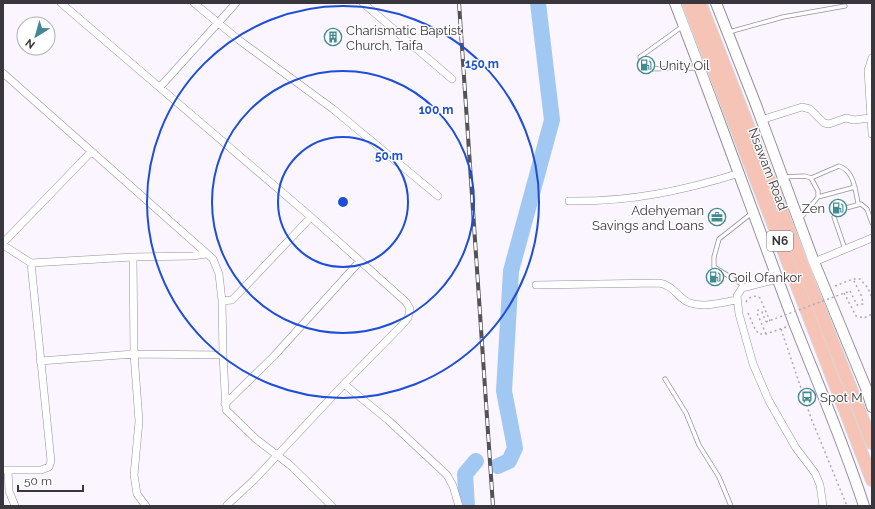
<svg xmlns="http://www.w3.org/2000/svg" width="875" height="509" font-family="Raleway,sans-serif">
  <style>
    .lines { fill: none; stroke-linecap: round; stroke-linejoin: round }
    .river { stroke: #a1c8f2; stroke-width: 16 }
    .service-casing { stroke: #978f9e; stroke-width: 5 }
    .minor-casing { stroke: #978f9e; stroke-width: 8 }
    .secondary-casing { stroke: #978f9e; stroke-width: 12 }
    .trunk-casing { stroke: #d8d7d8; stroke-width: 14 }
    .path { stroke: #aea9b2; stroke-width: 1.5; stroke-dasharray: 2 3; stroke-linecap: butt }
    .service { stroke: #fff; stroke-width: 3.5 }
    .minor { stroke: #fff; stroke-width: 7 }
    .secondary { stroke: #fff; stroke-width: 10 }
    .trunk { stroke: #f6c4b6; stroke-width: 12 }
    .rail-casing { stroke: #555159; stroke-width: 4 }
    .rail { stroke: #fff; stroke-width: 2.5; stroke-dasharray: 8; stroke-linecap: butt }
    .path-bridge { stroke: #aea9b2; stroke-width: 1.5; stroke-dasharray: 2 3; stroke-linecap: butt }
    .ring { fill: none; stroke: #1d4ed8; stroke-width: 2 }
    .labels { text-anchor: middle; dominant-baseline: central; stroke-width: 3; stroke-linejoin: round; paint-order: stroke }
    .shield { fill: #fff; stroke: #757277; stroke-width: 1 }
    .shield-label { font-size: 12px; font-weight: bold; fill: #3a363d }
    .poi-label { font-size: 13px; fill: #3a363d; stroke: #fff; text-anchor: start }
    .street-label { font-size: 13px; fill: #3a363d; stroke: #fff }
    .centre { fill: #1d4ed8; stroke: #fff; stroke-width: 2 }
    .ring-label { font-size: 12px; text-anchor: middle; font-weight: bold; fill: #1d4ed8; stroke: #fff; stroke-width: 3; stroke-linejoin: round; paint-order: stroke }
  </style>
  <rect width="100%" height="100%" fill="#faf5ff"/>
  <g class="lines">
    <path class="river" d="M498 466 509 461 515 448 504 391 511 271 552 120 538 3
      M467 506 465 474 476 461"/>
    <defs>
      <path id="service" d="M683 26 640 57 643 69 698 68
        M729 32 783 17 845 6
        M783 177 805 176 811 178 818 191V197L800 219
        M811 178 839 166C854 171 855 189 858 203
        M818 197 855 187
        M845 249 834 217 838 210 861 204 867 209 872 223
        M745 286 714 267V257L719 239 752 213
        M665 379 686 413 699 445 719 477 731 506"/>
      <path id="minor" d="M61 3 311 217 406 302 410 309 408 318 402 325 344 384 254 480 227 505
        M194 3 239 40 333 109 438 196
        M363 3 452 79
        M872 58 868 70 872 134
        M3 73 213 259 219 274 222 301 223 355 226 410 256 439 290 465 332 506
        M160 87 236 3
        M761 120 802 107 810 109 824 123 829 124 846 118 854 120 870 118
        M569 201C630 202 682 191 740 173
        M3 243 91 152
        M3 245 31 263 133 257 192 256 207 254
        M133 257 134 354 139 421 134 475 137 494 146 506
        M814 262 872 238
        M778 279 742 288 737 296 739 314 753 364 769 401 796 448 815 473 820 485 823 506
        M536 285 659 283C674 285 678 299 690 303 704 308 724 302 737 300
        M222 301 232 300 238 294 311 217
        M40 361 134 354 223 355
        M344 384 388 420 447 475 453 486 459 506
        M225 404 274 356 360 261
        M3 470H41L49 467 51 461 31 263
        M8 470 9 491 15 506"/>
      <path id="secondary" d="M675 3C716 109 754 216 794 323 818 384 844 444 864 506
        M716 3 756 105 814 262 866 388 872 407"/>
      <path id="trunk" d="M688 3 872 480
        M700 3 872 443"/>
    </defs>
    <use href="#service" class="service-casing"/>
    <use href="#minor" class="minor-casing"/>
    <use href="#secondary" class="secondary-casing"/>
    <use href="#trunk" class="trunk-casing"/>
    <path class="path" d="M835 286 853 279H860L868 288 872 298
      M850 291 857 305 863 304 862 297 853 279
      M844 293 856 316 864 318 872 314
      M746 302C749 297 755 294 760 298L770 321
      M748 313 755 329 759 334H766L786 327
      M781 329 811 418 847 506
      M766 334 757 313 758 310 762 312 766 322"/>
    <use href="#service" class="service"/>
    <use href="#minor" class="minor"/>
    <use href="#secondary" class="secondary"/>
    <use href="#trunk" class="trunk"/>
    <defs>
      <path id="rail" d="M459 3 493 506"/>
    </defs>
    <use href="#rail" class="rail-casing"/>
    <use href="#rail" class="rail"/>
    <path class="path-bridge" d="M766 322 850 291"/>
  </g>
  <g class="ring">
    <circle cx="343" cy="202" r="65"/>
    <circle cx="343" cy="202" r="131"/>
    <circle cx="343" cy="202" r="196"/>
  </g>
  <defs>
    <symbol id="building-ring" viewBox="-11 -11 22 22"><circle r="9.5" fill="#fff" stroke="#428991" stroke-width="1.5"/><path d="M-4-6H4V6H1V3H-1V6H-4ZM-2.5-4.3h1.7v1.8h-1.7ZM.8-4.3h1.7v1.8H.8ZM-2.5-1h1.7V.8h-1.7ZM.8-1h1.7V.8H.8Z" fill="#428991"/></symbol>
    <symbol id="fuel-ring" viewBox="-11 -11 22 22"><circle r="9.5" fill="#fff" stroke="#428991" stroke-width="1.5"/><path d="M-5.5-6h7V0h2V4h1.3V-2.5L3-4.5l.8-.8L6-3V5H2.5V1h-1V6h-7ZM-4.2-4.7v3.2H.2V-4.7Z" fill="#428991"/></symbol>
    <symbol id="office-ring" viewBox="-11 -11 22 22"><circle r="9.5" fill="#fff" stroke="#428991" stroke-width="1.5"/><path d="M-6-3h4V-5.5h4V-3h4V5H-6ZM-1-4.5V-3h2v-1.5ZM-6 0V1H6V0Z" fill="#428991"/></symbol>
    <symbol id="bus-ring" viewBox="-11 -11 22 22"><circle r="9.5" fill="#fff" stroke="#428991" stroke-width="1.5"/><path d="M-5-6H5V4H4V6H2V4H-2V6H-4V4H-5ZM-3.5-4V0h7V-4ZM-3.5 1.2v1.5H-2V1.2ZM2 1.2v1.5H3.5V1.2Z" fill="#428991"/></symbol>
  </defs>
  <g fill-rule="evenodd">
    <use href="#building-ring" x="323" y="27" width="20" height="20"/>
    <use href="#fuel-ring" x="636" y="55" width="20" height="20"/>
    <use href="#fuel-ring" x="828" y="198" width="20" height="20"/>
    <use href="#office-ring" x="707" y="207" width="20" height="20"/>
    <use href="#fuel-ring" x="705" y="267" width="20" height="20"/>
    <use href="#bus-ring" x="797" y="387" width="20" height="20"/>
  </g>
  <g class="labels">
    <rect class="shield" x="767" y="231" width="26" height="20" rx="3"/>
    <g class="shield-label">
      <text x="780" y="241">N6</text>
    </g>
    <g class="poi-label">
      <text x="346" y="30">Charismatic Baptist<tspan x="346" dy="15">Church, Taifa</tspan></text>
      <text x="659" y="65">Unity Oil</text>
      <text x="825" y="208" text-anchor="end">Zen</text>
      <text x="704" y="210" text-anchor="end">Adehyeman<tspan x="704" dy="15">Savings and Loans</tspan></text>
      <text x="728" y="277">Goil Ofankor</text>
      <text x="820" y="397">Spot M</text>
    </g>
    <g class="street-label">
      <text transform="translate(768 169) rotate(69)">Nsawam Road</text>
    </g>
  </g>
  <circle cx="343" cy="202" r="6" class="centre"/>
  <g class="ring-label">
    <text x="482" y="68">150 m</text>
    <text x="436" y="114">100 m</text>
    <text x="389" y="160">50 m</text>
  </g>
  <rect width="875" height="509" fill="none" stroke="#3a363d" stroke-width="8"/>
  <g transform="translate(36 36) rotate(217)"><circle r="19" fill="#ffffff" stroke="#b0afb1"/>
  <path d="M0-3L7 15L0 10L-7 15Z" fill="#428991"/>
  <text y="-6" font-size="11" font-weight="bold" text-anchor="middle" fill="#3a363d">N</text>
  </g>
  <path d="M18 485v6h65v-6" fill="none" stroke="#3a363d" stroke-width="2"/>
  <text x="24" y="485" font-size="12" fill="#3a363d" stroke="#ffffff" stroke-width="3" paint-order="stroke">50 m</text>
</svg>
